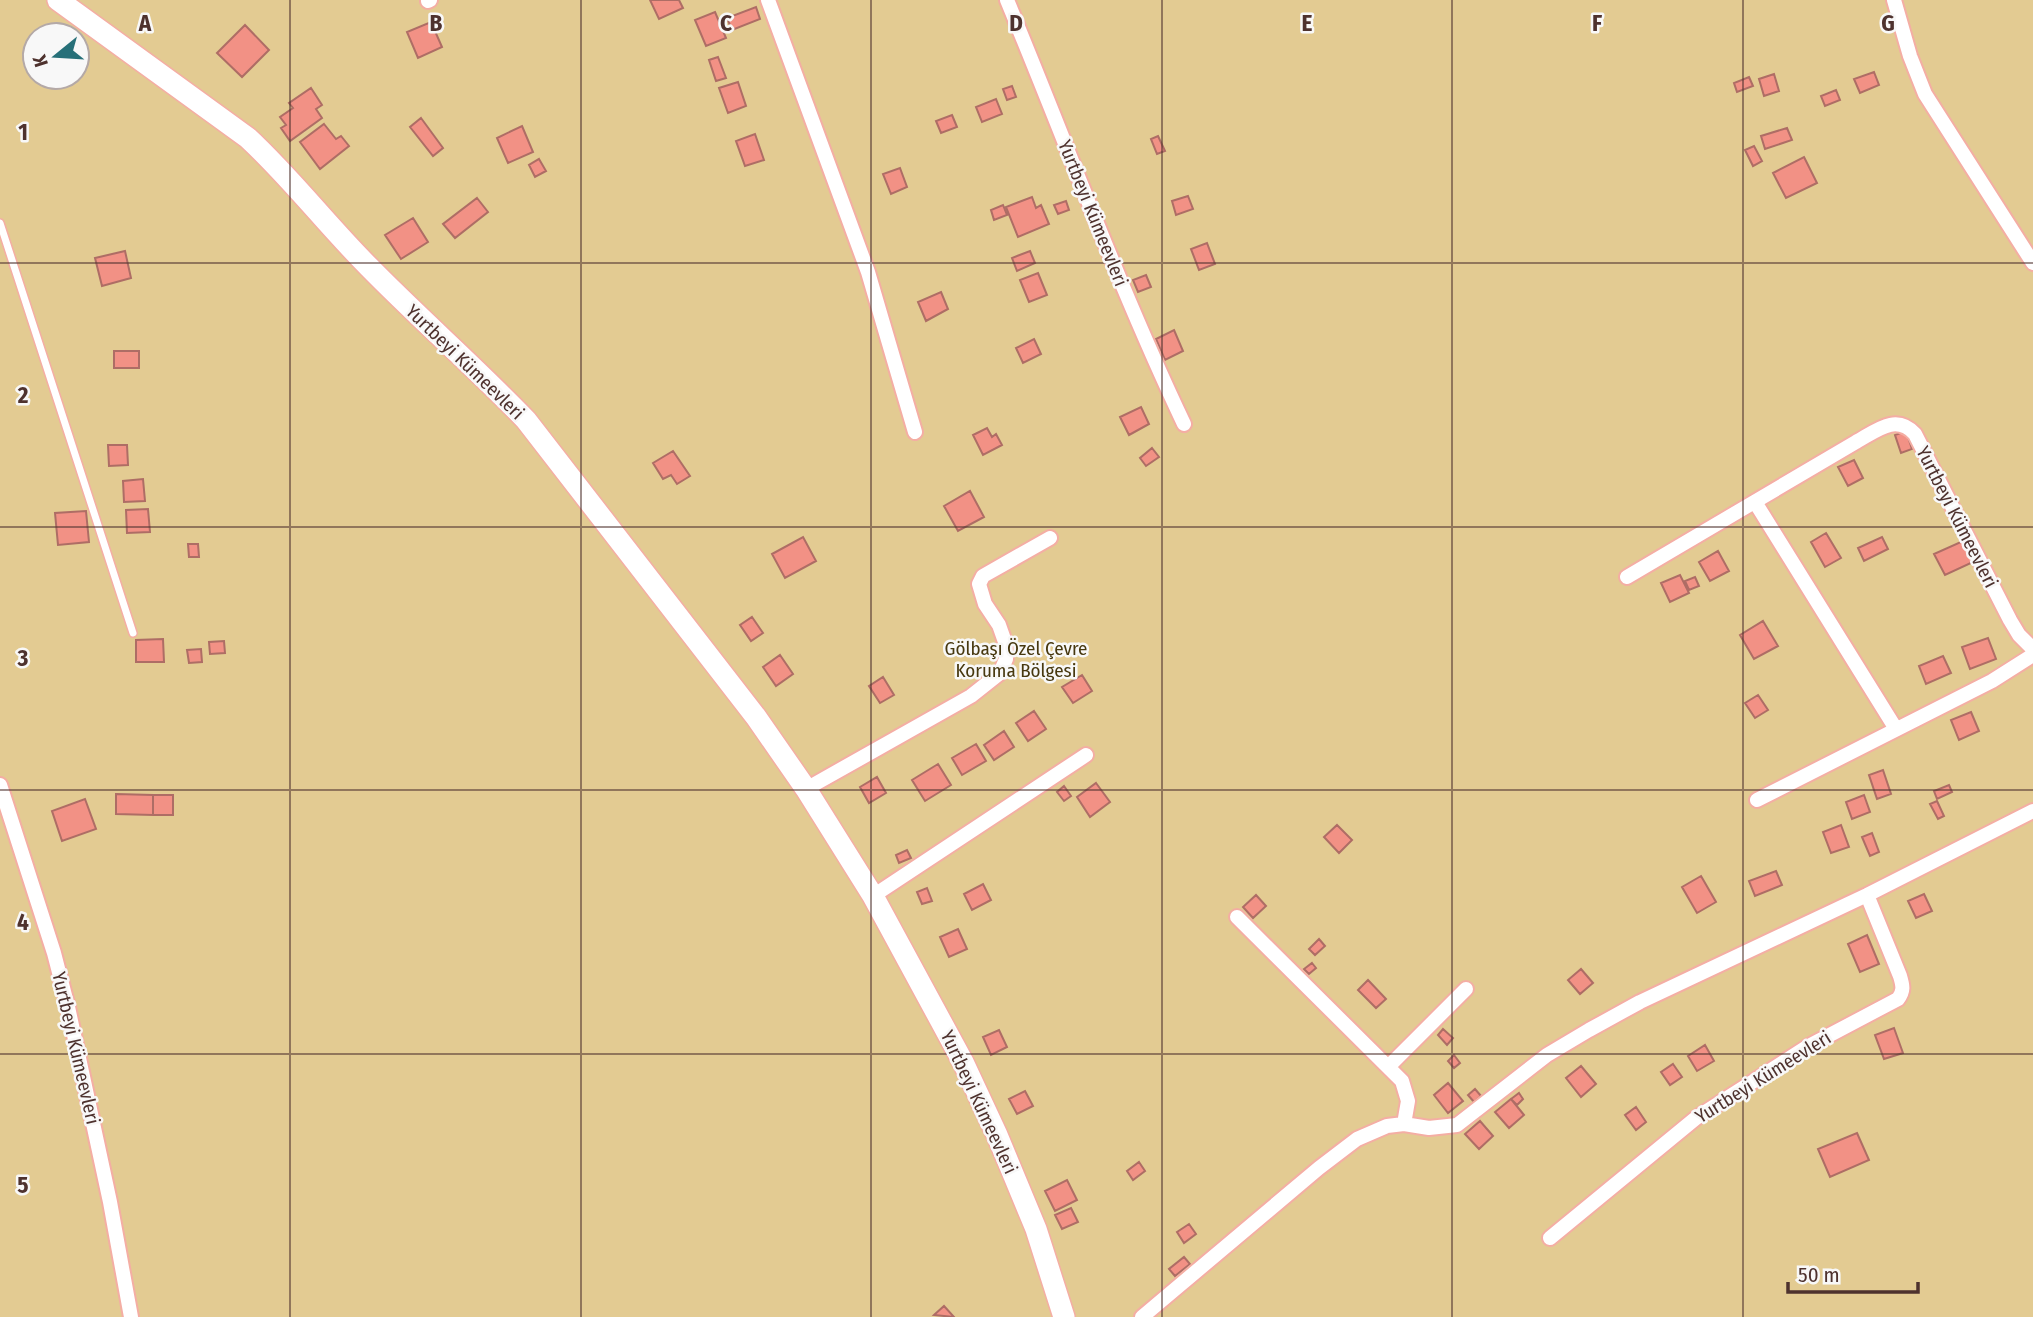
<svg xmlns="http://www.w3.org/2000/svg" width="2033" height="1317" font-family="'Fira Sans Condensed',sans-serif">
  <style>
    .green { fill: #e3cb92; fill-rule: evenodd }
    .building { fill: #f29185; stroke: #ae6d65; stroke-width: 2 }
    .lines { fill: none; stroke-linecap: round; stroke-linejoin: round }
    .lane-casing { stroke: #f4aea4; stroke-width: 10 }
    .street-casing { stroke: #f4aea4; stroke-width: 18 }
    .secondary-casing { stroke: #f4aea4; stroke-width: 24 }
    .lane { stroke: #fff; stroke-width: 7 }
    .street { stroke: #fff; stroke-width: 14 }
    .secondary { stroke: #fff; stroke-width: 21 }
    .grid { fill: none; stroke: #4e322e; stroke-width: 2; stroke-opacity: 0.55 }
    .labels { text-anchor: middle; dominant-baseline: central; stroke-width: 5; stroke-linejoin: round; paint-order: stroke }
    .street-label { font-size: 19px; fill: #4e322e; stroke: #f8f8f8 }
    .park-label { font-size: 19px; fill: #47380f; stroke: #f8f8f8 }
    .grid-label { font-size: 23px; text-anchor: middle; font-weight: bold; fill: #4e322e; stroke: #f8f8f8; stroke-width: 5; stroke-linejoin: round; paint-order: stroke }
  </style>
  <rect width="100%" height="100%" fill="#f6e7e4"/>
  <path class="green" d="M0 0H2033V1317H0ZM35 35H77V77H35Z"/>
  <path class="building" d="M650 0H679L683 8 659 19Z
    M756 7 760 19 732 30 727 18Z
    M715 12 726 38 706 46 695 20Z
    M431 22 442 47 418 58 407 32Z
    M245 25 269 50 242 77 217 53Z
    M718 57 726 78 716 81 709 60Z
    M1874 72 1879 85 1860 93 1854 79Z
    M1774 74 1779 91 1764 96 1759 79Z
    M1749 77 1753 86 1737 92 1734 83Z
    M738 82 746 106 728 113 719 88Z
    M1012 86 1016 97 1007 100 1003 89Z
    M311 88 322 105 316 109 322 118 290 141 281 128 286 125 280 117 293 108 289 103Z
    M1836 90 1840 100 1825 106 1821 96Z
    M996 99 1002 114 982 122 976 107Z
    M952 115 957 127 941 133 936 121Z
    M421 118 443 148 433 156 410 127Z
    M324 124 336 139 341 136 349 146 320 169 300 142Z
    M522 126 533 152 508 163 497 138Z
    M1787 128 1792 140 1765 149 1761 136Z
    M755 134 764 160 745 166 736 141Z
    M1158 136 1165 151 1157 154 1151 139Z
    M1754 146 1762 161 1753 166 1745 150Z
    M1804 157 1817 183 1786 198 1773 173Z
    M539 159 546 171 535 177 529 165Z
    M900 168 907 187 891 194 883 174Z
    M1188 196 1193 209 1176 215 1172 201Z
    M1032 197 1036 208 1041 205 1049 224 1018 237 1006 207Z
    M477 198 488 212 455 238 443 224Z
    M1066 201 1069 210 1058 214 1054 205Z
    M1003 205 1007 215 994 220 991 210Z
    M413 218 428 242 401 259 385 235Z
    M1207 243 1215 264 1199 270 1191 249Z
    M125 251 131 278 102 286 95 258Z
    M1030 251 1035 263 1017 271 1012 258Z
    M1038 273 1047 295 1029 302 1020 280Z
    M1146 275 1151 287 1138 292 1133 280Z
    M941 292 948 309 926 321 918 302Z
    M1174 330 1183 351 1165 360 1156 339Z
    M1034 339 1041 354 1023 363 1016 348Z
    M114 351H139V368H114Z
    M1141 407 1149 424 1129 435 1120 417Z
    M987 428 992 437 996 434 1002 445 983 455 973 435Z
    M1906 431 1912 449 1901 453 1895 435Z
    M108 445H127L128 465 109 466Z
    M1152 448 1159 457 1146 466 1140 458Z
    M673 451 690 476 677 484 671 475 663 479 653 463Z
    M1854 460 1863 478 1848 486 1838 467Z
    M143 479 145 501 124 502 123 481Z
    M970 491 984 517 958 531 944 506Z
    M148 509 150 532 127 533 126 510Z
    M86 511 89 542 58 545 55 513Z
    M1826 533 1841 558 1825 567 1811 542Z
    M803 537 816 561 785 578 772 554Z
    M1882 537 1888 549 1864 561 1858 548Z
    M1963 541 1973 562 1945 575 1934 554Z
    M188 544H198L199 557H189Z
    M1718 551 1729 571 1710 581 1699 562Z
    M1680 575 1689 593 1670 602 1661 583Z
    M1695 577 1699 586 1689 590 1685 581Z
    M752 617 763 633 751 641 740 625Z
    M1763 621 1778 646 1754 659 1740 635Z
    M1988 638 1996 659 1970 669 1962 647Z
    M163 639 164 662H136V640Z
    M224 641 225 653 210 654 209 642Z
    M201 649 202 662 189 663 187 650Z
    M780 655 793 674 776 686 763 667Z
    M1943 656 1951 673 1926 684 1919 666Z
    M1082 675 1092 691 1073 703 1062 687Z
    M883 677 894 695 880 703 869 686Z
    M1758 695 1768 710 1755 718 1745 703Z
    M1034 711 1046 729 1028 741 1016 723Z
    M1971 712 1979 731 1959 740 1951 720Z
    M1004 731 1014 747 994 760 984 745Z
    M976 744 986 761 962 775 952 758Z
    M938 764 951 785 925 801 912 780Z
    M1883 770 1891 794 1877 799 1869 775Z
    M877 777 886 793 869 803 860 787Z
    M1096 783 1110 802 1090 817 1077 797Z
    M1949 785 1952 792 1937 799 1934 791Z
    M1064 786 1071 796 1064 801 1057 792Z
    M116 794 153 795V815L116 814Z
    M153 795H173V815H153Z
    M1864 795 1870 812 1852 819 1846 802Z
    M85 799 96 829 62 841 52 811Z
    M1937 801 1944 816 1938 819 1930 804Z
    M1337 825 1352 840 1339 853 1324 837Z
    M1841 825 1849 847 1831 853 1823 832Z
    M1872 833 1879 852 1870 856 1862 837Z
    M907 850 911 858 899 863 896 855Z
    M1776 871 1782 885 1755 896 1749 881Z
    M1701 876 1716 902 1697 913 1682 887Z
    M983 884 991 900 972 910 964 894Z
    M927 888 932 901 922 904 917 892Z
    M1924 894 1932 911 1916 918 1908 901Z
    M1256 895 1266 906 1253 918 1243 907Z
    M958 929 967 949 949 957 940 937Z
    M1867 935 1879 964 1860 972 1848 944Z
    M1319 939 1325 946 1315 955 1309 949Z
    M1312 963 1316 968 1309 974 1304 969Z
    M1581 969 1593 983 1580 994 1568 980Z
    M1368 980 1386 999 1376 1008 1358 990Z
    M1894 1028 1903 1053 1884 1059 1875 1035Z
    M1443 1029 1453 1038 1447 1045 1438 1035Z
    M999 1030 1007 1047 991 1055 983 1037Z
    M1705 1045 1714 1061 1697 1071 1688 1056Z
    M1454 1055 1460 1063 1454 1068 1448 1061Z
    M1673 1064 1682 1077 1670 1085 1661 1072Z
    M1581 1066 1596 1084 1581 1097 1566 1078Z
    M1448 1083 1463 1101 1448 1113 1434 1095Z
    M1475 1089 1481 1096 1474 1102 1468 1095Z
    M1025 1091 1033 1106 1017 1114 1009 1099Z
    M1519 1093 1523 1099 1517 1105 1511 1099Z
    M1511 1099 1524 1115 1509 1128 1495 1112Z
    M1636 1107 1646 1122 1636 1130 1625 1115Z
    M1480 1121 1493 1136 1479 1149 1465 1134Z
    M1857 1133 1869 1160 1830 1177 1818 1149Z
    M1139 1162 1145 1171 1133 1180 1127 1171Z
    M1067 1180 1077 1200 1055 1211 1045 1191Z
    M1071 1208 1078 1222 1062 1229 1055 1215Z
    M1189 1224 1196 1234 1184 1243 1177 1232Z
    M1184 1257 1190 1264 1175 1276 1169 1269Z
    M944 1306 954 1317 934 1315Z"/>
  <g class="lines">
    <defs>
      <path id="lane" d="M0 223 133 633"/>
      <path id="street" d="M768 0 868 272 915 432
        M1007 0C1066 142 1118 285 1184 424
        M1894 0 1910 56 1925 94 2033 263
        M428 1 430 0
        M1755 502 1896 729
        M1627 577 1856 442C1876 431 1896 413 1915 434L2010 620 2019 635 2033 649
        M0 785 54 953 68 1007 110 1202 131 1317
        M806 789 971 696 1000 673 1006 659 1005 642 999 625 985 604 979 584 983 576 1050 538
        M1757 800 1992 681 2033 655
        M873 896 1086 755
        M1237 917 1402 1081 1408 1101 1404 1124
        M1389 1066 1466 989
        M1550 1238 1696 1118 1807 1047 1898 999C1904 991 1903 986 1900 976L1867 895
        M1142 1317 1319 1168 1357 1139 1387 1126 1404 1124 1429 1128 1457 1125 1547 1055 1589 1030 1640 1002 1867 895 2033 811"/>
      <path id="secondary" d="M58 0 248 138C292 179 327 225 369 267 420 319 475 367 526 420L756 717 806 789 873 896 963 1062 997 1135 1036 1229 1064 1317"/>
    </defs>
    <use href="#lane" class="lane-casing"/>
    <use href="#street" class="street-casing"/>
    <use href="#secondary" class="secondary-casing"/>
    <use href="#lane" class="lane"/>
    <use href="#street" class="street"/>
    <use href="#secondary" class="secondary"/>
  </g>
  <path class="grid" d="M290 0V1317M581 0V1317M871 0V1317M1162 0V1317M1452 0V1317M1743 0V1317M0 263H2033M0 527H2033M0 790H2033M0 1054H2033"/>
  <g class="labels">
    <g class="street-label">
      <text transform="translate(1093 213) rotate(68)">Yurtbeyi Kümeevleri</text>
      <text transform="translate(465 362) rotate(44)">Yurtbeyi Kümeevleri</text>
      <text transform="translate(1957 517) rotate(63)">Yurtbeyi Kümeevleri</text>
      <text transform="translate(76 1048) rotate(77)">Yurtbeyi Kümeevleri</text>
      <text transform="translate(1763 1077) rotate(-32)">Yurtbeyi Kümeevleri</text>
      <text transform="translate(979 1102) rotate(65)">Yurtbeyi Kümeevleri</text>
    </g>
    <g class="park-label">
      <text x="1016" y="648">Gölbaşı Özel Çevre<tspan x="1016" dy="22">Koruma Bölgesi</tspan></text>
    </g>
  </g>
  <g class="grid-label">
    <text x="145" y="31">A</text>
    <text x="436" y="31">B</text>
    <text x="726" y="31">C</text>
    <text x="1016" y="31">D</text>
    <text x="1307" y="31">E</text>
    <text x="1597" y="31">F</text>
    <text x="1888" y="31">G</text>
    <text x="23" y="140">1</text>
    <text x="23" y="403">2</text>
    <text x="23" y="666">3</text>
    <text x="23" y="930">4</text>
    <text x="23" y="1193">5</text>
  </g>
  <g transform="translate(56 56) rotate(252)"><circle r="33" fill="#f8f8f8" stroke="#b4a9a7" stroke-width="2"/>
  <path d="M0-5L12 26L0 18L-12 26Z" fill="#277079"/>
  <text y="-10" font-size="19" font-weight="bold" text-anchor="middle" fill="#4e322e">K</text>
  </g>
  <path d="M1788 1282v10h130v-10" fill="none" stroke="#4e322e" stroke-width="3.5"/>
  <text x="1798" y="1282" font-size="21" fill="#4e322e" stroke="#f8f8f8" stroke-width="5" paint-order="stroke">50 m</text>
</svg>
